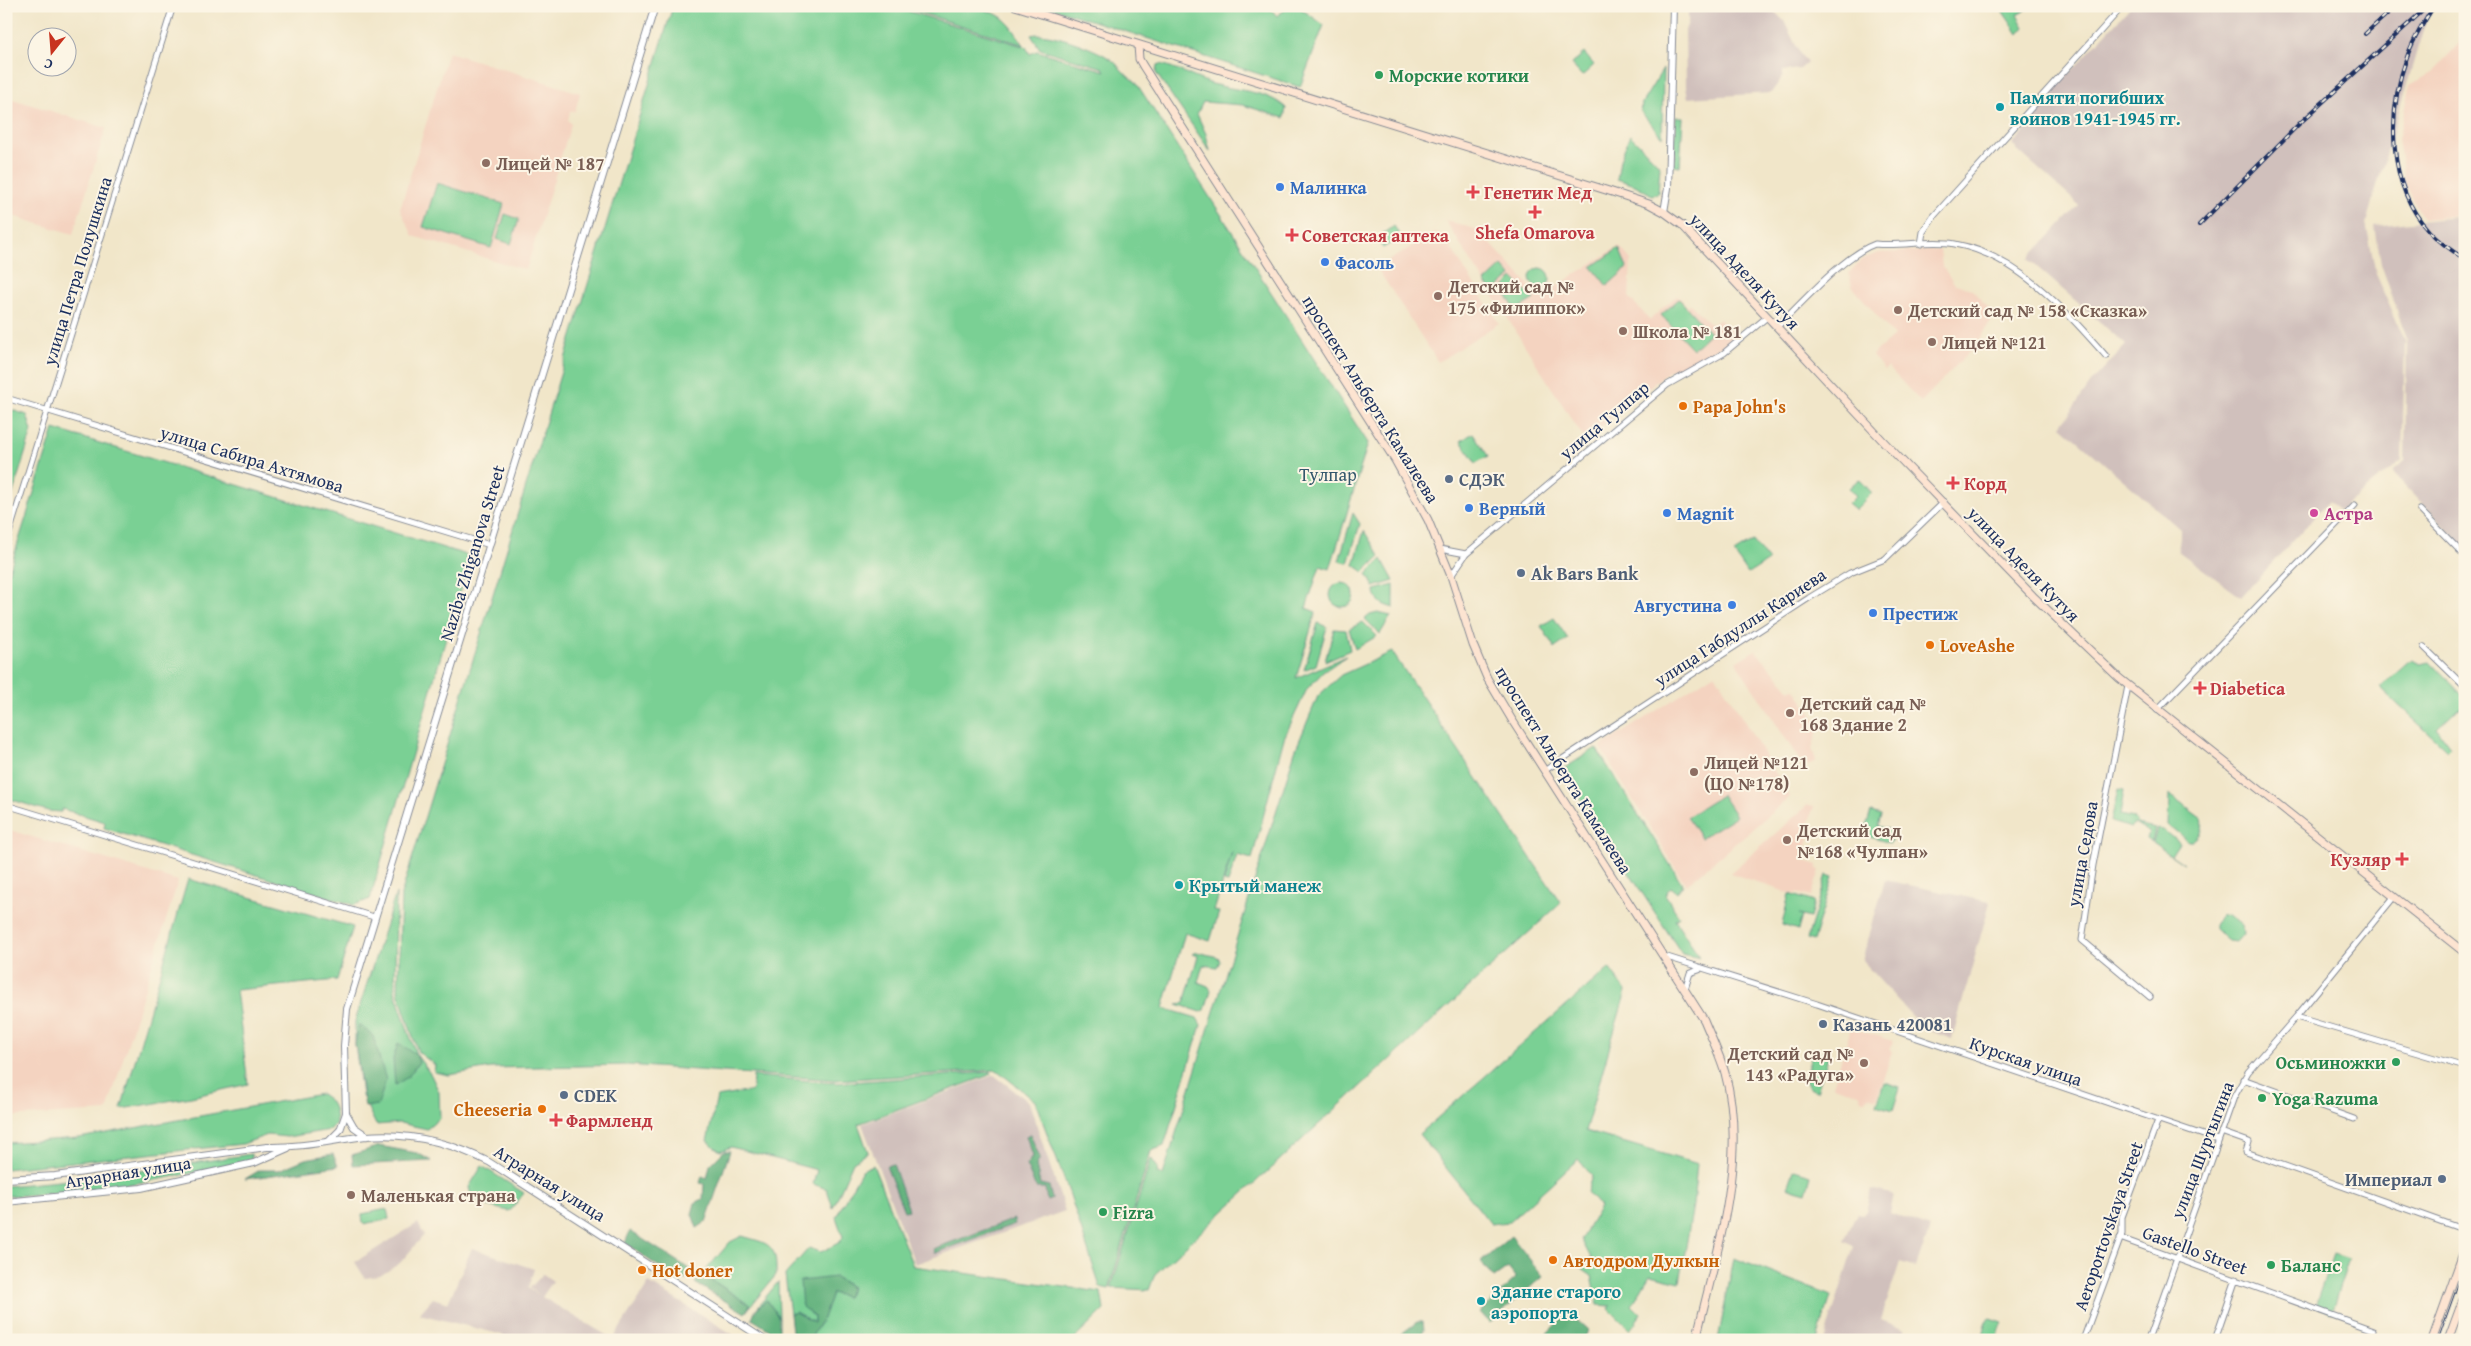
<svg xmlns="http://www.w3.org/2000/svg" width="2471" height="1346" font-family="'Gentium Book Plus',serif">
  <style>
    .built { fill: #f4d3c0 }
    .industrial { fill: #d0c0bc }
    .green { fill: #7ad094; stroke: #4a8079 }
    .forest { fill: #63b27e; stroke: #3f706e }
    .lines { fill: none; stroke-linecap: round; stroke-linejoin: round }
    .minor-casing { stroke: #868a94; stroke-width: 7 }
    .tertiary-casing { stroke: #868a94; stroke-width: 8 }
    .secondary-casing { stroke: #868a94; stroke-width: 9 }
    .minor { stroke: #fff; stroke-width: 5 }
    .tertiary { stroke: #fff; stroke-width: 6 }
    .secondary { stroke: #fde4d1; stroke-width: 7 }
    .tram { stroke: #1b2f5e; stroke-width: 1 }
    .rail-casing { stroke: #1b2f5e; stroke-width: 4 }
    .rail { stroke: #fcf5e5; stroke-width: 2; stroke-dasharray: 5.5; stroke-linecap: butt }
    .leisure-dot { fill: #2e9e5b; stroke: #fcf5e5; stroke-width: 2 }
    .culture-dot { fill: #0f9aa8; stroke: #fcf5e5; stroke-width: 2 }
    .education-dot { fill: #8d6e63; stroke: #fcf5e5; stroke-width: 2 }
    .shop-dot { fill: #3f7fe0; stroke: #fcf5e5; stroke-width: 2 }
    .health-dot { fill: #e0444e; stroke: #fcf5e5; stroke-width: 2 }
    .food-dot { fill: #e8710a; stroke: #fcf5e5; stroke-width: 2 }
    .service-dot { fill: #5c6f8a; stroke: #fcf5e5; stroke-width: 2 }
    .hotel-dot { fill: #d1479c; stroke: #fcf5e5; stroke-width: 2 }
    .labels { text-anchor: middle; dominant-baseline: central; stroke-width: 4; stroke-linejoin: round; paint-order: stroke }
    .leisure-label { font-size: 18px; font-weight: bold; fill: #27864d; stroke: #fcf5e5; text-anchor: start }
    .culture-label { font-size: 18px; font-weight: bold; fill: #0d838f; stroke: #fcf5e5; text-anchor: start }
    .education-label { font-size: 18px; font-weight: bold; fill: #785e54; stroke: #fcf5e5; text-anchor: start }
    .shop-label { font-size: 18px; font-weight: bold; fill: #366cbe; stroke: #fcf5e5; text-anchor: start }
    .health-label { font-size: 18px; font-weight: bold; fill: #be3a42; stroke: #fcf5e5; text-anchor: start }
    .street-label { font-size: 18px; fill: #1b2f5e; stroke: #fcf5e5 }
    .food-label { font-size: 18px; font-weight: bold; fill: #c56008; stroke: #fcf5e5; text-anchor: start }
    .park-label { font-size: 18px; fill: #33576c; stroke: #fcf5e5 }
    .service-label { font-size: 18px; font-weight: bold; fill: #4e5e75; stroke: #fcf5e5; text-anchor: start }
    .hotel-label { font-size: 18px; font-weight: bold; fill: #b23c85; stroke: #fcf5e5; text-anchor: start }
  </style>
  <rect width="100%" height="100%" fill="#fcf5e5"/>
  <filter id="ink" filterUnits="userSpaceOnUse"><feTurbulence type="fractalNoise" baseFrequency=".02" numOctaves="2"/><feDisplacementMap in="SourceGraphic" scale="10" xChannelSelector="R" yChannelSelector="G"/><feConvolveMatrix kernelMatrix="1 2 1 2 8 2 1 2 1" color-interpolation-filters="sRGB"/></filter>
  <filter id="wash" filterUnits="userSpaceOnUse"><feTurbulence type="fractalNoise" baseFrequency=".0096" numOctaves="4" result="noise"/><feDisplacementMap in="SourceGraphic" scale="20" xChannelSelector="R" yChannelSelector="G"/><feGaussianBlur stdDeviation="1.12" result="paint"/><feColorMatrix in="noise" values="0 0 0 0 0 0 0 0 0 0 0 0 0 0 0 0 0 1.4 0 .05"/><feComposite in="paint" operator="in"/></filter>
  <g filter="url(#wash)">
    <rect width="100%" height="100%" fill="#f1e6c9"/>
    <path class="built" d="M2465 37V215L2423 219 2405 183 2398 139 2410 85 2432 73Z
      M448 52 580 93 575 111 570 112 568 120 571 124 526 270 413 236 400 209Z
      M9 98 106 128 73 234 6 214V100Z
      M1445 220 1478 230 1540 297 1619 246 1631 260 1629 297 1650 320 1677 295 1687 306 1690 304 1711 325 1719 319 1736 336 1726 344 1680 369 1670 370 1585 440Z
      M1435 232 1442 234 1499 323 1438 362 1377 268Z
      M1940 250 1942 266 1954 283 1971 289 1995 315 1973 348 1921 402 1888 367 1884 370 1872 355 1894 336 1852 286 1849 273 1862 259 1879 253Z
      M1755 650 1790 690 1795 689 1816 721 1815 727 1818 730 1812 749 1816 761 1804 767 1736 662Z
      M1715 673 1790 797 1686 885 1600 747Z
      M1808 805 1814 806 1807 828 1812 829 1802 860 1818 865 1817 869 1820 870 1811 897 1797 893 1792 894 1730 873Z
      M6 829 178 881 107 1111 6 1117Z
      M1851 1028 1893 1041 1890 1050 1892 1051 1877 1099 1868 1096 1865 1100 1861 1099 1860 1094 1833 1086Z"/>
    <path class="industrial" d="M1688 6H1769L1784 21 1800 54 1807 63 1800 69 1783 71V76L1771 93 1688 98 1686 87 1685 30 1688 23Z
      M2131 6H2430L2366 223 2376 274 2405 340 2402 460 2339 511 2329 501 2241 597 2178 551 2181 530 2061 426 2093 380 2126 345 2028 259 2079 205 2012 145 2026 130 2022 125Z
      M2465 216V548L2392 472 2405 461 2407 339 2381 264 2375 226Z
      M1885 880 1990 902 1952 1039 1924 1029 1862 961Z
      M994 1075 1029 1102 1065 1211 915 1264 862 1124Z
      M1872 1189 1894 1195 1890 1213 1930 1228 1916 1267 1900 1262 1881 1320 1905 1329 1902 1340H1824L1854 1246 1844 1241 1857 1213 1862 1214 1866 1211Z
      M418 1223 424 1235 400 1263 380 1276 365 1278 355 1262Z
      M472 1248 534 1269 528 1288 539 1295 530 1288 543 1274 553 1281 542 1297 613 1339 649 1283 742 1340H503V1335L419 1314 433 1298 448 1303Z"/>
    <path class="green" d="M673 6H891L1026 47 1030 54 1037 51 1105 71 1103 68 1040 49 1031 35C1047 30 1094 48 1109 58 1119 64 1125 77 1135 81L1368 443 1330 569 1320 566 1306 608 1316 612 1296 678 1346 656 1323 672 1307 689 1284 738 1252 859 1237 855 1228 883 1224 882 1232 852 1214 911 1219 912 1210 941 1185 933 1163 1008 1197 1018 1201 1025 1164 1146 1151 1151 1109 1289 1100 1287 1070 1195 1035 1101 997 1070 836 1080 627 1065 491 1068 449 1075 434 1072 435 1065 418 1052 398 992 401 895Z
      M899 6C928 6 983 0 1005 20 1013 27 1018 37 1024 45Z
      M1046 6H1268L1277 16 1290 6H1297L1324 25 1300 87Z
      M1999 6H2032L2017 15 2024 27 2018 34Z
      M1584 53 1594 65 1582 76 1571 64Z
      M1161 64C1180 69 1197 80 1216 85 1239 91 1268 91 1286 108L1284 118 1243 105 1203 102 1197 114 1206 134 1210 151 1156 73 1157 65Z
      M1663 69 1662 137 1641 112 1642 103Z
      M1676 117H1683L1680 167 1674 166Z
      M1630 135 1660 166 1658 193 1652 195 1635 185 1617 179 1620 160Z
      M437 183 504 204 491 248 423 227Z
      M505 214 519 219 511 244 497 239Z
      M1394 226 1401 237 1383 248 1376 238Z
      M1619 248 1627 268 1607 286 1592 267Z
      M1502 266 1511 276 1493 292 1485 282Z
      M1530 278a10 10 0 1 1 20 0a10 10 0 1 1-20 0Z
      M1513 278 1534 299 1516 310 1502 289Z
      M1679 299 1710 333 1693 349 1661 315Z
      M6 408 27 415 32 431 6 515Z
      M54 429 470 556 370 899 354 905 104 828 105 822 62 809 61 812 48 811 6 798V581Z
      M1473 433 1488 456 1476 463 1461 441Z
      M1859 479 1872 493 1855 510 1848 504 1856 496 1849 488Z
      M1353 513 1360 524 1348 563 1339 561Z
      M1364 531 1380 556 1364 572 1354 565Z
      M1753 541 1768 561 1748 574 1734 553Z
      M1382 559 1394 581 1374 587 1367 574Z
      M1330 595a12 12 0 1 1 24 0a12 12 0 1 1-24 0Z
      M1394 585V608C1383 605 1375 602 1375 590Z
      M1378 613 1391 616 1380 634 1365 619 1370 615Z
      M1554 618 1568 639 1555 648 1541 626Z
      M1363 622 1377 636 1355 649 1349 629Z
      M1318 623 1327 627 1316 665 1304 670Z
      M1334 629 1346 630 1350 650 1325 661Z
      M1392 652 1561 903 1155 1274 1149 1290 1111 1288 1151 1158 1158 1168 1157 1173 1163 1175 1295 751 1318 696 1341 675Z
      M2412 659 2420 663 2430 661 2465 698V709L2459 708 2437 729 2450 747 2447 750 2380 688Z
      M1596 748 1683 885 1677 892 1671 887 1665 894 1679 917 1675 920 1700 958 1682 954 1562 770Z
      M2118 789 2124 790 2120 815 2133 818 2137 825 2155 829 2152 842 2147 839 2149 832 2133 824 2131 828 2111 822Z
      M1722 795 1736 816 1701 838 1687 817Z
      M2169 795 2202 819C2205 828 2199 836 2192 841H2188L2168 825Z
      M1871 812 1881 815 1878 826 1894 831 1890 843 1863 835Z
      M2157 829 2163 830 2179 843 2171 855 2184 864 2153 843Z
      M1827 875 1833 877 1813 941 1807 939Z
      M188 879 353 927 337 980 236 990 248 1084 191 1097 121 1109Z
      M396 893 395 992 416 1054 431 1075 439 1092 440 1118 427 1129 400 1123 376 1125 362 1096 355 1044V1021Z
      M1789 894 1814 902 1810 918 1798 915 1802 916 1798 930 1782 925Z
      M2227 914 2242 926 2243 934 2236 942 2228 941 2214 929V925L2221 915Z
      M1197 952 1218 957 1220 961 1217 967 1203 965 1198 982 1208 986 1211 990 1205 1010 1201 1012 1177 1004 1184 1003 1198 956 1193 954Z
      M1609 968 1626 991 1585 1131 1697 1164 1693 1205 1680 1282 1650 1275 1632 1305 1641 1314 1630 1330 1609 1309 1611 1306 1598 1305 1592 1276 1576 1265 1591 1258 1581 1239 1600 1207 1587 1192 1592 1176 1578 1159 1509 1222 1491 1224 1419 1134Z
      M1813 1050 1829 1055 1817 1091 1810 1089 1804 1079Z
      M991 1072 992 1074 858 1124 868 1152 853 1162 833 1208 827 1189 813 1184 817 1170 731 1147 720 1151 707 1141 717 1097 752 1091 753 1076 836 1083Z
      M1884 1082 1900 1087 1893 1110 1877 1105Z
      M321 1094C334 1102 335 1109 336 1123L330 1130 287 1137 267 1135 243 1144 6 1169V1143L79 1138Z
      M251 1154 252 1161C170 1178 90 1194 6 1196V1186L102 1177Z
      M873 1165 913 1266 1101 1292 1104 1310 1073 1340H862L860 1336 836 1340H821L812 1336 823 1318 832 1293 847 1297 852 1287 835 1277 814 1316V1323L796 1312 790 1314 785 1275 809 1248 821 1252 840 1242 843 1237 836 1217 862 1170Z
      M482 1166 524 1193 511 1210 508 1211C493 1207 471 1205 469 1187Z
      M1794 1170 1811 1175 1806 1193 1788 1188Z
      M387 1209 389 1219 363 1224 362 1214Z
      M742 1236C769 1244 777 1243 776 1275L745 1313 750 1305 704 1275 695 1283 730 1242Z
      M2334 1254 2349 1259 2331 1312 2316 1306Z
      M1734 1258 1831 1296 1817 1340H1718Z
      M778 1282 779 1318 767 1300 756 1309Z
      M1990 1318 2002 1322 1997 1340H1980L1986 1321Z"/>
    <path class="forest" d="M359 1024 373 1036 386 1080 378 1105 365 1107 355 1044Z
      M398 1043 416 1054 419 1062 408 1077 395 1085 393 1059Z
      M1030 1134 1040 1158 1036 1166 1040 1184 1049 1186 1052 1199 1047 1201 1045 1188H1036L1026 1165 1033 1156 1026 1136Z
      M379 1146 417 1153 432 1161 353 1165 352 1155Z
      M724 1151H730L706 1222 697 1228 692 1214 695 1203 703 1199 704 1184 700 1183 702 1176 707 1178 710 1165Z
      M333 1154 338 1166 245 1179 260 1170H279L305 1159Z
      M893 1164 909 1210 904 1211 886 1166Z
      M1014 1219 1015 1224 935 1253 933 1249Z
      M630 1231 694 1272 688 1279C666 1275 643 1255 625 1243Z
      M1511 1236 1543 1276 1490 1323 1480 1312 1516 1278 1508 1268 1494 1278 1481 1262Z
      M704 1275 750 1305 745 1313 695 1283Z
      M835 1277 851 1287 847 1297 832 1293 823 1318 812 1336 821 1340H793L790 1314 796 1312 814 1323V1316L802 1307 800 1281Z
      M767 1300 779 1318V1336L752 1319 756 1309Z
      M1568 1312 1588 1330 1584 1340H1540Z
      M1417 1322H1423L1424 1330 1418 1340H1393Z"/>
  </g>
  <g filter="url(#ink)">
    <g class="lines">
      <defs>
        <path id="minor" d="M1921 244 1923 232 1933 217 2123 6
          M1777 327C1802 303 1844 255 1875 244 1901 247 1930 239 1955 244 2017 255 2066 311 2106 356
          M6 398 490 545
          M2420 510 2465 556
          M6 543 173 6
          M1440 549 1466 554
          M1451 576 1466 554 1667 385 1724 353 1767 317
          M2424 647 2465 687
          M2128 686 2093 865 2082 940 2150 997
          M2157 710 2355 505
          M1544 771 1809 598 1850 573 1885 559 1944 502
          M6 805 374 917
          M1664 956 1817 1004 2218 1140
          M1685 989 1690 973 1699 970
          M2296 1017 2465 1067
          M2243 1079 2354 1119
          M2221 1132 2249 1142 2246 1152 2465 1230
          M2120 1238 2373 1330 2369 1340
          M2083 1340 2122 1234V1217L2158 1120
          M2148 1340 2234 1097 2248 1072 2296 1017 2394 897
          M2215 1340 2236 1279"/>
        <path id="tertiary" d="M1664 212 1668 188 1673 6
          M346 1113 354 1127 367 1136
          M329 1141 340 1130 346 1113 344 1046 347 1009 655 6
          M6 1179 55 1176 267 1147C300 1148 333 1140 366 1136 410 1132 450 1142 489 1162L765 1340
          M6 1202 141 1188 254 1163 288 1148"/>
        <path id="secondary" d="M1015 6 1609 191 1649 204 1664 212 1682 225 1884 442 2033 596 2119 678 2465 953
          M1138 45 1139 59 1143 66 1395 460 1428 520 1451 576 1473 645 1487 678 1512 720 1704 1020C1711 1037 1720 1055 1725 1073 1749 1160 1715 1255 1696 1340
          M2432 1340 2465 1248
          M2448 1340 2465 1294"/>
      </defs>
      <use href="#minor" class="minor-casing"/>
      <use href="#tertiary" class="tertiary-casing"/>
      <use href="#secondary" class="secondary-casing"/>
      <use href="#minor" class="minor"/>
      <use href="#tertiary" class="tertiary"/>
      <use href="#secondary" class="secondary"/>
      <path class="tram" d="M2438 1340 2465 1265"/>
      <defs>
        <path id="rail" d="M2434 6C2424 22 2413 39 2407 57 2387 112 2387 185 2429 231 2439 242 2452 251 2465 259
          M2365 34 2396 6
          M2199 225 2300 123 2428 6"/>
      </defs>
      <use href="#rail" class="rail-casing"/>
      <use href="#rail" class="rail"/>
    </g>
  </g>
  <g class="leisure-dot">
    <circle cx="1379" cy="75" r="5"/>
    <circle cx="2396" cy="1062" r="5"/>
    <circle cx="2262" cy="1098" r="5"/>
    <circle cx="1103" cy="1212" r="5"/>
    <circle cx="2271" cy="1265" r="5"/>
  </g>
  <g class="culture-dot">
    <circle cx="2000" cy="107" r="5"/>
    <circle cx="1179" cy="885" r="5"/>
    <circle cx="1481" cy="1301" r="5"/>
  </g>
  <g class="education-dot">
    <circle cx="486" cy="163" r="5"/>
    <circle cx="1438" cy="296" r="5"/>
    <circle cx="1898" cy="310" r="5"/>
    <circle cx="1623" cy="331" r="5"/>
    <circle cx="1932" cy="342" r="5"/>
    <circle cx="1790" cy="713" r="5"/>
    <circle cx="1694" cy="772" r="5"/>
    <circle cx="1787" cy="840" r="5"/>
    <circle cx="1864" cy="1063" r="5"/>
    <circle cx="351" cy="1195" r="5"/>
  </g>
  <g class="shop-dot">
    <circle cx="1280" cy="187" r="5"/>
    <circle cx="1325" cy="262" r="5"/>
    <circle cx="1469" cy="508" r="5"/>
    <circle cx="1667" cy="513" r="5"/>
    <circle cx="1732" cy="605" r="5"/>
    <circle cx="1873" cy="613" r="5"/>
  </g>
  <g class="health-dot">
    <path d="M1470.5 184.5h5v5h5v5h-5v5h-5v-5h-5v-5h5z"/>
    <path d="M1532.5 204.5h5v5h5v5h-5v5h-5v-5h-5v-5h5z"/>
    <path d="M1289.5 227.5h5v5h5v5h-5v5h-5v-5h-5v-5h5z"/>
    <path d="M1950.5 475.5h5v5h5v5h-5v5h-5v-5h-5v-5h5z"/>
    <path d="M2197.5 680.5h5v5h5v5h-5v5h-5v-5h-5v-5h5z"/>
    <path d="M2399.5 851.5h5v5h5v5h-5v5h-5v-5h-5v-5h5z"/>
    <path d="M553.5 1112.5h5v5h5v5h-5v5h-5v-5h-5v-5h5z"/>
  </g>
  <g class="food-dot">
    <circle cx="1683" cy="406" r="5"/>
    <circle cx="1930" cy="645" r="5"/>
    <circle cx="542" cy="1109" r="5"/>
    <circle cx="1553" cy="1260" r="5"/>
    <circle cx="642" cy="1270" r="5"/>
  </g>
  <g class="service-dot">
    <circle cx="1449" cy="479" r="5"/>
    <circle cx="1521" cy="573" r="5"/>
    <circle cx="1823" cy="1024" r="5"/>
    <circle cx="564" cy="1095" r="5"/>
    <circle cx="2442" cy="1179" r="5"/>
  </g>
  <circle class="hotel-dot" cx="2314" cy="513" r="5"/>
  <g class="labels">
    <g class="leisure-label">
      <text x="1389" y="75">Морские котики</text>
      <text x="2386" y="1062" text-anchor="end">Осьминожки</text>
      <text x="2272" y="1098">Yoga Razuma</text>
      <text x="1113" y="1212">Fizra</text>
      <text x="2281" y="1265">Баланс</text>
    </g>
    <g class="culture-label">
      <text x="2010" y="97">Памяти погибших<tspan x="2010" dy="21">воинов 1941-1945 гг.</tspan></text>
      <text x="1189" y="885">Крытый манеж</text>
      <text x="1491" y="1291">Здание старого<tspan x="1491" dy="21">аэропорта</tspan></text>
    </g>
    <g class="education-label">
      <text x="496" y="163">Лицей № 187</text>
      <text x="1448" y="286">Детский сад №<tspan x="1448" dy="21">175 «Филиппок»</tspan></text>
      <text x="1908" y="310">Детский сад № 158 «Сказка»</text>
      <text x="1633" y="331">Школа № 181</text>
      <text x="1942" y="342">Лицей №121</text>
      <text x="1800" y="703">Детский сад №<tspan x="1800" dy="21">168 Здание 2</tspan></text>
      <text x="1704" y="762">Лицей №121<tspan x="1704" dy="21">(ЦО №178)</tspan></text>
      <text x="1797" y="830">Детский сад<tspan x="1797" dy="21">№168 «Чулпан»</tspan></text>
      <text x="1854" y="1053" text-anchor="end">Детский сад №<tspan x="1854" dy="21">143 «Радуга»</tspan></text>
      <text x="361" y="1195">Маленькая страна</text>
    </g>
    <g class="shop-label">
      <text x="1290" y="187">Малинка</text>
      <text x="1335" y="262">Фасоль</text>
      <text x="1479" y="508">Верный</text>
      <text x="1677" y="513">Magnit</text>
      <text x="1722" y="605" text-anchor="end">Августина</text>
      <text x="1883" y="613">Престиж</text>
    </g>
    <g class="health-label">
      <text x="1484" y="192">Генетик Мед</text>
      <text x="1535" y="232" text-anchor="middle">Shefa Omarova</text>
      <text x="1302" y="235">Советская аптека</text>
      <text x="1964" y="483">Корд</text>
      <text x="2210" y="688">Diabetica</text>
      <text x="2391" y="859" text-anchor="end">Кузляр</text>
      <text x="566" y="1120">Фармленд</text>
    </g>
    <g class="street-label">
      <text transform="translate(77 271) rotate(-73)">улица Петра Полушкина</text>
      <text transform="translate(1745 271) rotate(47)">улица Аделя Кутуя</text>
      <text transform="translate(1371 399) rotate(58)">проспект Альберта Камалеева</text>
      <text transform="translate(1604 420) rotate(-40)">улица Тулпар</text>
      <text transform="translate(252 459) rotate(17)">улица Сабира Ахтямова</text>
      <text transform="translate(472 553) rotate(-73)">Naziba Zhiganova Street</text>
      <text transform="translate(2024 564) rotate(46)">улица Аделя Кутуя</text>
      <text transform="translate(1740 627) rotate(-33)">улица Габдуллы Кариева</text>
      <text transform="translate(1564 770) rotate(58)">проспект Альберта Камалеева</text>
      <text transform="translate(2082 854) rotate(-80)">улица Седова</text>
      <text transform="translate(2026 1061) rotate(19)">Курская улица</text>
      <text transform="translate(2202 1150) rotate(-69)">улица Шуртыгина</text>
      <text transform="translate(128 1172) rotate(-9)">Аграрная улица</text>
      <text transform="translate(550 1183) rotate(32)">Аграрная улица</text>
      <text transform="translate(2108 1226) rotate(-71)">Aeroportovskaya Street</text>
      <text transform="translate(2195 1250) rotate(20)">Gastello Street</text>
    </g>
    <g class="food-label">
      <text x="1693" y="406">Papa John's</text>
      <text x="1940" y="645">LoveAshe</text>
      <text x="532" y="1109" text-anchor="end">Cheeseria</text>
      <text x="1563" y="1260">Автодром Дулкын</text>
      <text x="652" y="1270">Hot doner</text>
    </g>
    <g class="park-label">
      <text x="1328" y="474">Тулпар</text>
    </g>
    <g class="service-label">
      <text x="1459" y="479">СДЭК</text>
      <text x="1531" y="573">Ak Bars Bank</text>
      <text x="1833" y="1024">Казань 420081</text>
      <text x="574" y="1095">CDEK</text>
      <text x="2432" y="1179" text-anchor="end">Империал</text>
    </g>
    <g class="hotel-label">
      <text x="2324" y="513">Астра</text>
    </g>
  </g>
  <rect width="2471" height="1346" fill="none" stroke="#fcf5e5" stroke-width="25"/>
  <g transform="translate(52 52) rotate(197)"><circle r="24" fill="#fcf5e5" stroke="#a2a6af"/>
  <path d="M0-4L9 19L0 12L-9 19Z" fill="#c8321e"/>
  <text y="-8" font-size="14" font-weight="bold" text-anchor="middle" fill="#1b2f5e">С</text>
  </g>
</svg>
